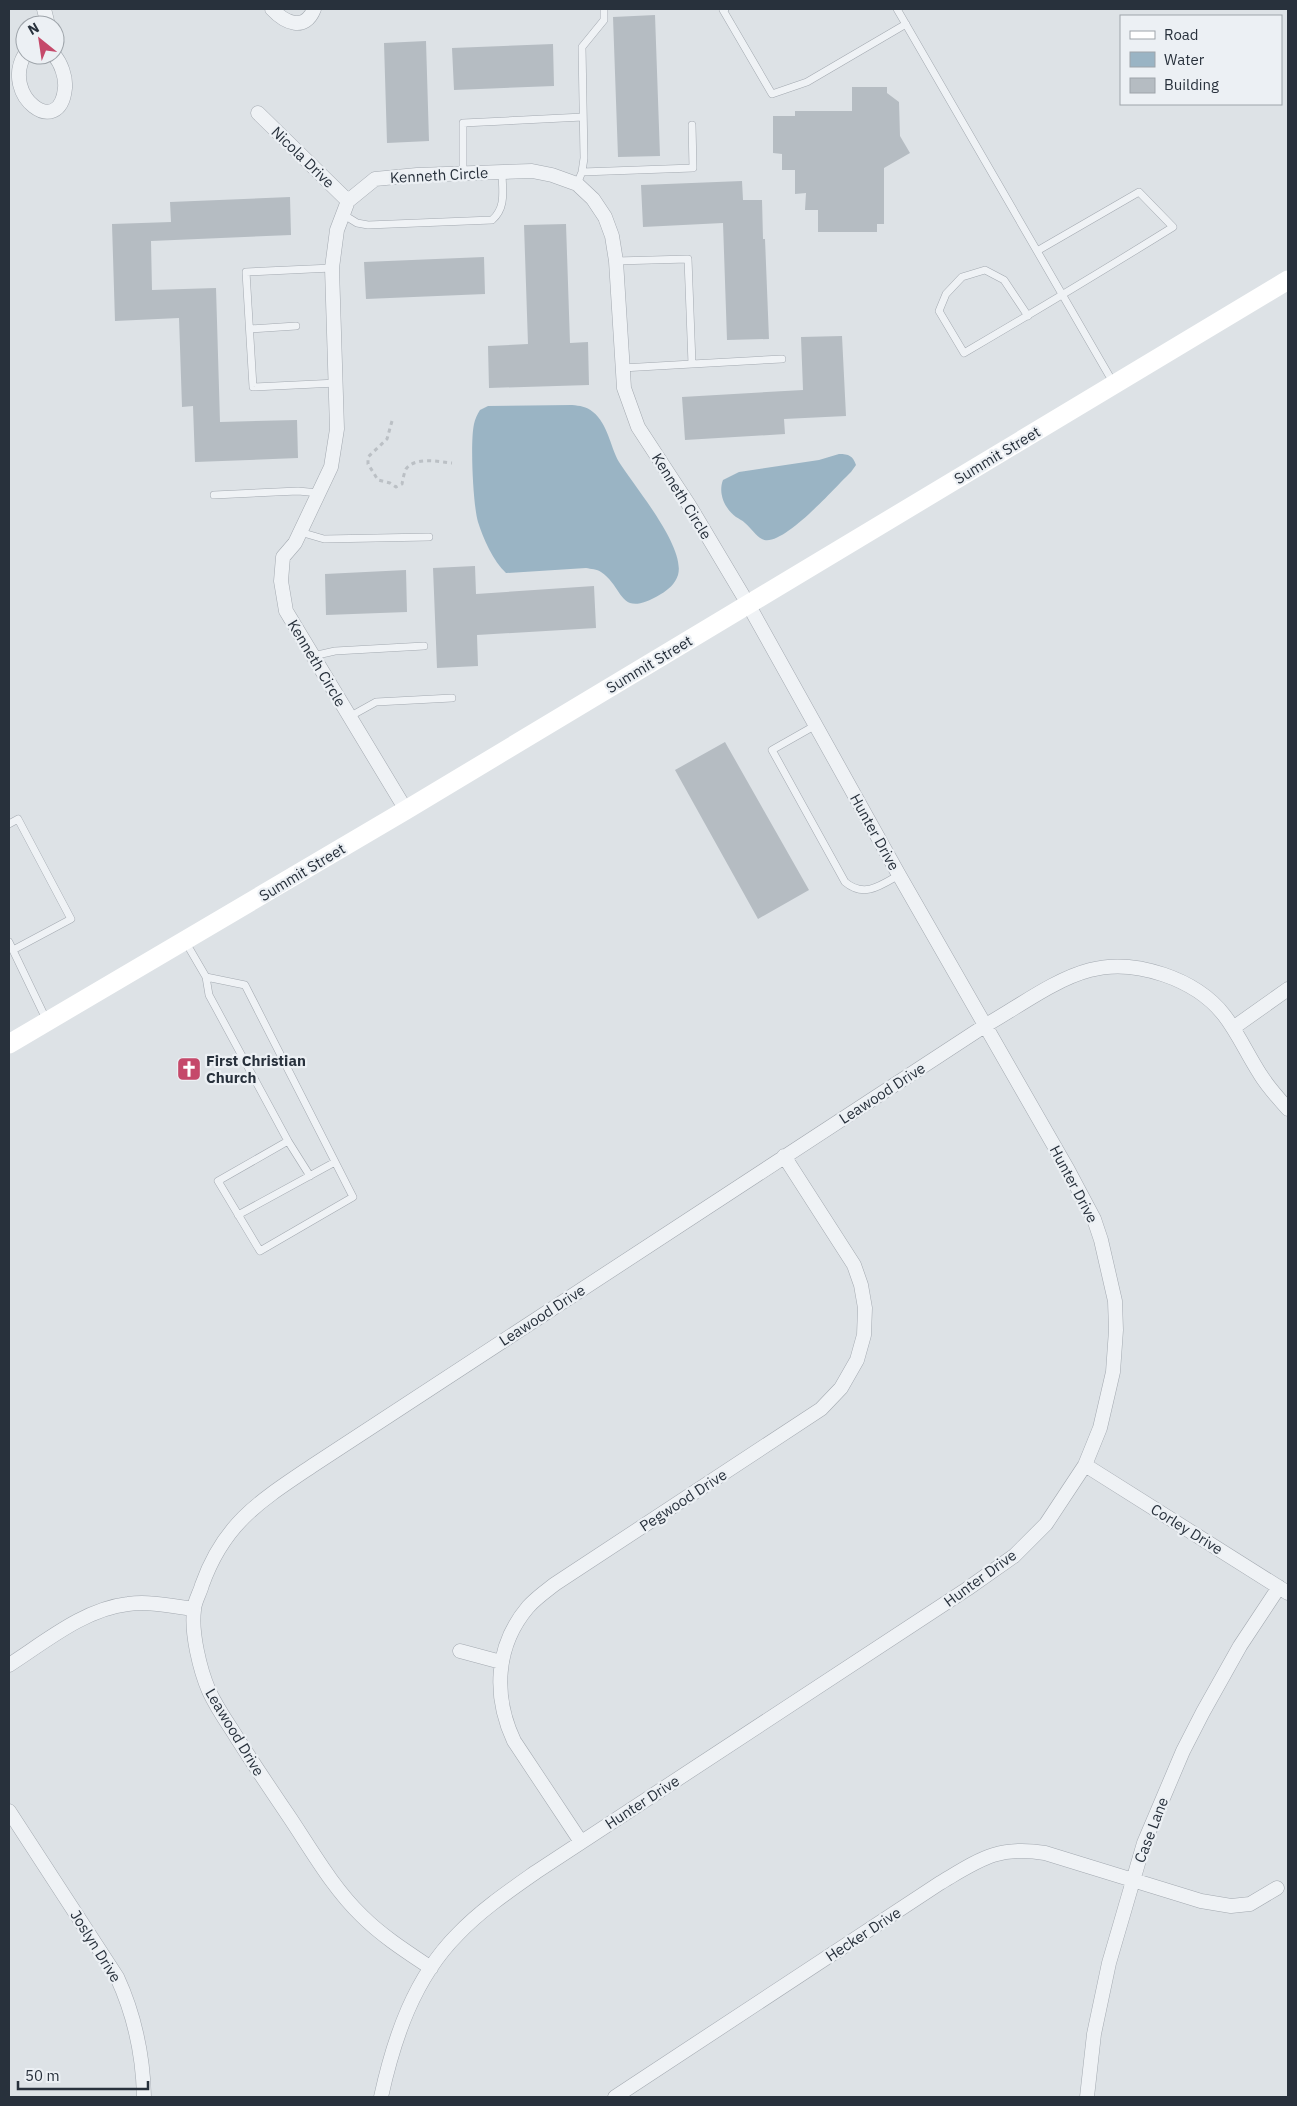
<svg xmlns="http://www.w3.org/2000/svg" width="1297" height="2106" font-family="'IBM Plex Sans',sans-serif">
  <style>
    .water { fill: #9ab4c4 }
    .building { fill: #b5bcc2 }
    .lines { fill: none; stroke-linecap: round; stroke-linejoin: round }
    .service-casing { stroke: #a3a9b0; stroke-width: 8 }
    .minor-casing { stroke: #a3a9b0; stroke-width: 15 }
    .path { stroke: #bbc0c5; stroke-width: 3; stroke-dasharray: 4 4; stroke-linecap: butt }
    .service { stroke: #eff2f5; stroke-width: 7 }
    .minor { stroke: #eff2f5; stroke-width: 14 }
    .secondary { stroke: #fff; stroke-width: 19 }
    .labels { text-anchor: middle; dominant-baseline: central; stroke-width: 4.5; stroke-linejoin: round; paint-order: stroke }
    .street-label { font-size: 15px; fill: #28313c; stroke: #ecf0f4 }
    .poi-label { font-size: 15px; font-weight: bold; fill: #28313c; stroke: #ecf0f4; text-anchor: start }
  </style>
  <rect width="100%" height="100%" fill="#dde2e6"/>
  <path class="water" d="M572 405C580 406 586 406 593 412 608 424 610 446 619 462 634 486 686 547 678 575 675 584 668 590 661 594 618 620 625 588 601 572 597 569 591 569 586 568L506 573C493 561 483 538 478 522 473 505 470 442 474 424 475 419 477 415 480 410L488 406Z
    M839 454C849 454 853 456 856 465L851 472C837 485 781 550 762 539 756 536 751 528 745 523 742 520 739 519 736 517 724 508 718 493 723 480L739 472 819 460Z"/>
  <path class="building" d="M655 15 660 156 618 157 613 17Z
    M426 41 429 141 387 143 384 43Z
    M553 44 554 86 454 90 452 48Z
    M852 87H887V93L899 102 900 136 910 153 884 168V224H877V232H818V210H805L806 193 795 194V170H782V154L773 153V116H795V111H852Z
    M742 181 743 200H762L763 239H765L769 339 727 340 723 223 643 227 641 185Z
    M290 197 291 235 151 241 152 290 216 288 220 422 297 420 298 458 195 462 193 406 182 407 179 318 115 321 112 224 171 222 170 202Z
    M566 224 570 343 588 342 589 385 489 388 488 346 528 344 524 225Z
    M484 257 485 294 366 299 364 262Z
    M842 336 846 416 784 419 785 434 685 440 682 397 803 390 801 337Z
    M475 566 476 594 594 586 596 628 477 635 478 666 437 668 433 568Z
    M406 570 407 612 326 615 325 574Z
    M725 742 809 890 758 919 675 770Z"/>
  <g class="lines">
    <defs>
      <path id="service" d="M725 9 723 10 772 94 807 82 906 24
        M897 9 1114 384
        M582 172 693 168 692 125
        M463 174V123L583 117
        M577 184 582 172 584 158 582 47 604 20V9
        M344 215 357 223 368 225 492 220C507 207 502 189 502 172
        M616 261 688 259 692 364 622 368
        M332 268 246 272 253 387 337 383
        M1028 316 1004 280 985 270 962 277 946 294 939 311 964 353C1034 312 1104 270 1173 227L1139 192 1037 251
        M250 329 296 326
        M692 364 782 359
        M214 495 298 491 319 493
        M300 532 324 539 429 537
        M313 656 335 651 424 646
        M349 717 376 702 452 698
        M816 725 772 750 845 882C864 898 880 886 899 875
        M9 824 18 819 71 919 13 950
        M185 941 206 977 245 985 353 1197 260 1251 218 1181 288 1141 209 995 206 977
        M9 942 47 1021
        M288 1141 310 1176
        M238 1215 335 1162"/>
      <path id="minor" d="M44 9 48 25
        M272 9C285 23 305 32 314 9
        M25 54C0 96 60 140 65 88 66 77 61 63 54 55
        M258 113 348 201
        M1233 1028 1288 989
        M1085 1465 1288 1593
        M460 1651 501 1662
        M9 1665C45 1642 84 1609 128 1604 149 1601 172 1606 193 1609
        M9 1811 117 1977C135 2016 143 2054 144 2097
        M581 1842 514 1741C493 1696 495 1646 528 1607 536 1598 546 1591 555 1584L821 1409 841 1388 857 1360 864 1335 865 1308 861 1285 854 1265 784 1156
        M431 1968C407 1952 382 1936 362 1916 332 1887 311 1849 288 1815 269 1787 250 1759 232 1730 224 1718 215 1704 209 1691 200 1670 191 1633 194 1610 194 1602 200 1593 202 1585 224 1523 260 1501 312 1466L986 1025C1018 1007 1055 979 1090 970 1135 958 1196 979 1224 1015 1238 1033 1247 1054 1260 1074 1268 1087 1278 1098 1288 1109
        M381 2097C394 2038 414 1978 458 1934 481 1910 509 1891 536 1872L967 1589 1014 1556 1046 1524 1085 1465 1100 1428 1113 1372 1116 1330 1115 1301 1101 1240 1094 1219 1068 1170 899 875 748 604 689 505 638 427 624 388 616 261 612 236 605 217 593 199 577 184 552 175 532 171 417 175 375 179 348 201 337 230 332 268 337 429 331 467 295 543 283 557 281 581 286 611 406 810
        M615 2097 940 1883C979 1860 998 1845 1045 1853L1201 1901 1231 1906 1250 1904 1277 1888
        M1087 2097 1094 2034 1109 1963 1144 1843 1183 1751 1203 1712 1240 1646 1279 1587"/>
    </defs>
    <use href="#service" class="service-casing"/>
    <use href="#minor" class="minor-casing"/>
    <path class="path" d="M392 421 387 439 368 457V464L378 480 390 483 396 487 402 484C403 479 404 473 406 469 416 456 439 462 452 463"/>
    <use href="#service" class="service"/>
    <use href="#minor" class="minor"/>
    <path class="secondary" d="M9 1044 406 810 1288 280"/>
  </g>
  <defs>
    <symbol id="church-square" viewBox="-11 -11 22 22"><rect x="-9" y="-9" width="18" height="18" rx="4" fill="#c5496a" stroke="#ecf0f4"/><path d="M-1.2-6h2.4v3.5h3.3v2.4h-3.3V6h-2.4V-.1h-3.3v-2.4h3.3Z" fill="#fff"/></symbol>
  </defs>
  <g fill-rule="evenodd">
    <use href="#church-square" x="175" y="1055" width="28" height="28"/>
  </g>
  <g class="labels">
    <g class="street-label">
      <text transform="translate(303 157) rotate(44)">Nicola Drive</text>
      <text transform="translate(439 175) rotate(-3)">Kenneth Circle</text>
      <text transform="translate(997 455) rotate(-31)">Summit Street</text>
      <text transform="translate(682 496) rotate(58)">Kenneth Circle</text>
      <text transform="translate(317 663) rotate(59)">Kenneth Circle</text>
      <text transform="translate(649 664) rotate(-31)">Summit Street</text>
      <text transform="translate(875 832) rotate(61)">Hunter Drive</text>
      <text transform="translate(302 872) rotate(-31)">Summit Street</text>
      <text transform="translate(882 1093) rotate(-33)">Leawood Drive</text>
      <text transform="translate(1074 1184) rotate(62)">Hunter Drive</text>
      <text transform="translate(542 1315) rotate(-33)">Leawood Drive</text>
      <text transform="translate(683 1500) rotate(-33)">Pegwood Drive</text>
      <text transform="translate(1187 1529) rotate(32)">Corley Drive</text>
      <text transform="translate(980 1578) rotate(-36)">Hunter Drive</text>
      <text transform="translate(235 1732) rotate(59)">Leawood Drive</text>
      <text transform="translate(642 1802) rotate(-33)">Hunter Drive</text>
      <text transform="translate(1151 1830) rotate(-69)">Case Lane</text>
      <text transform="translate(863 1934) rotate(-33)">Hecker Drive</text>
      <text transform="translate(96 1946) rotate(58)">Joslyn Drive</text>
    </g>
    <g class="poi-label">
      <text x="206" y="1060">First Christian<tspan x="206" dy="17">Church</tspan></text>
    </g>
  </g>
  <rect width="1297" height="2106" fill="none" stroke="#28313c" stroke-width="20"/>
  <rect x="1120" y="15" width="162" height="90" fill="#ecf0f4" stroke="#9ea4aa"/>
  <rect x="1130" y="31" width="25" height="8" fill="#ffffff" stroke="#9ea4aa"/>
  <text x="1164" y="40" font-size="15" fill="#28313c">Road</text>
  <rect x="1130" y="52" width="25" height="15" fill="#9ab4c4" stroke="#9ea4aa"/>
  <text x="1164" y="65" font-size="15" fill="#28313c">Water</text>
  <rect x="1130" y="78" width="25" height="15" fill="#b5bcc2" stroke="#9ea4aa"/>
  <text x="1164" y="90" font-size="15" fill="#28313c">Building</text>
  <g transform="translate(40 40) rotate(330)"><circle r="24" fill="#ecf0f4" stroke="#9ea4aa"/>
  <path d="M0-4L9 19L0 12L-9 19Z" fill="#c5496a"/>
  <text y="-8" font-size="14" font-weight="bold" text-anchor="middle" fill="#28313c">N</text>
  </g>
  <path d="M18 2081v8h130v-8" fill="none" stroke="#28313c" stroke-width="2.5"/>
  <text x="25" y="2081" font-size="15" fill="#28313c" stroke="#ecf0f4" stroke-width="4" paint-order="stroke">50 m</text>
</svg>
